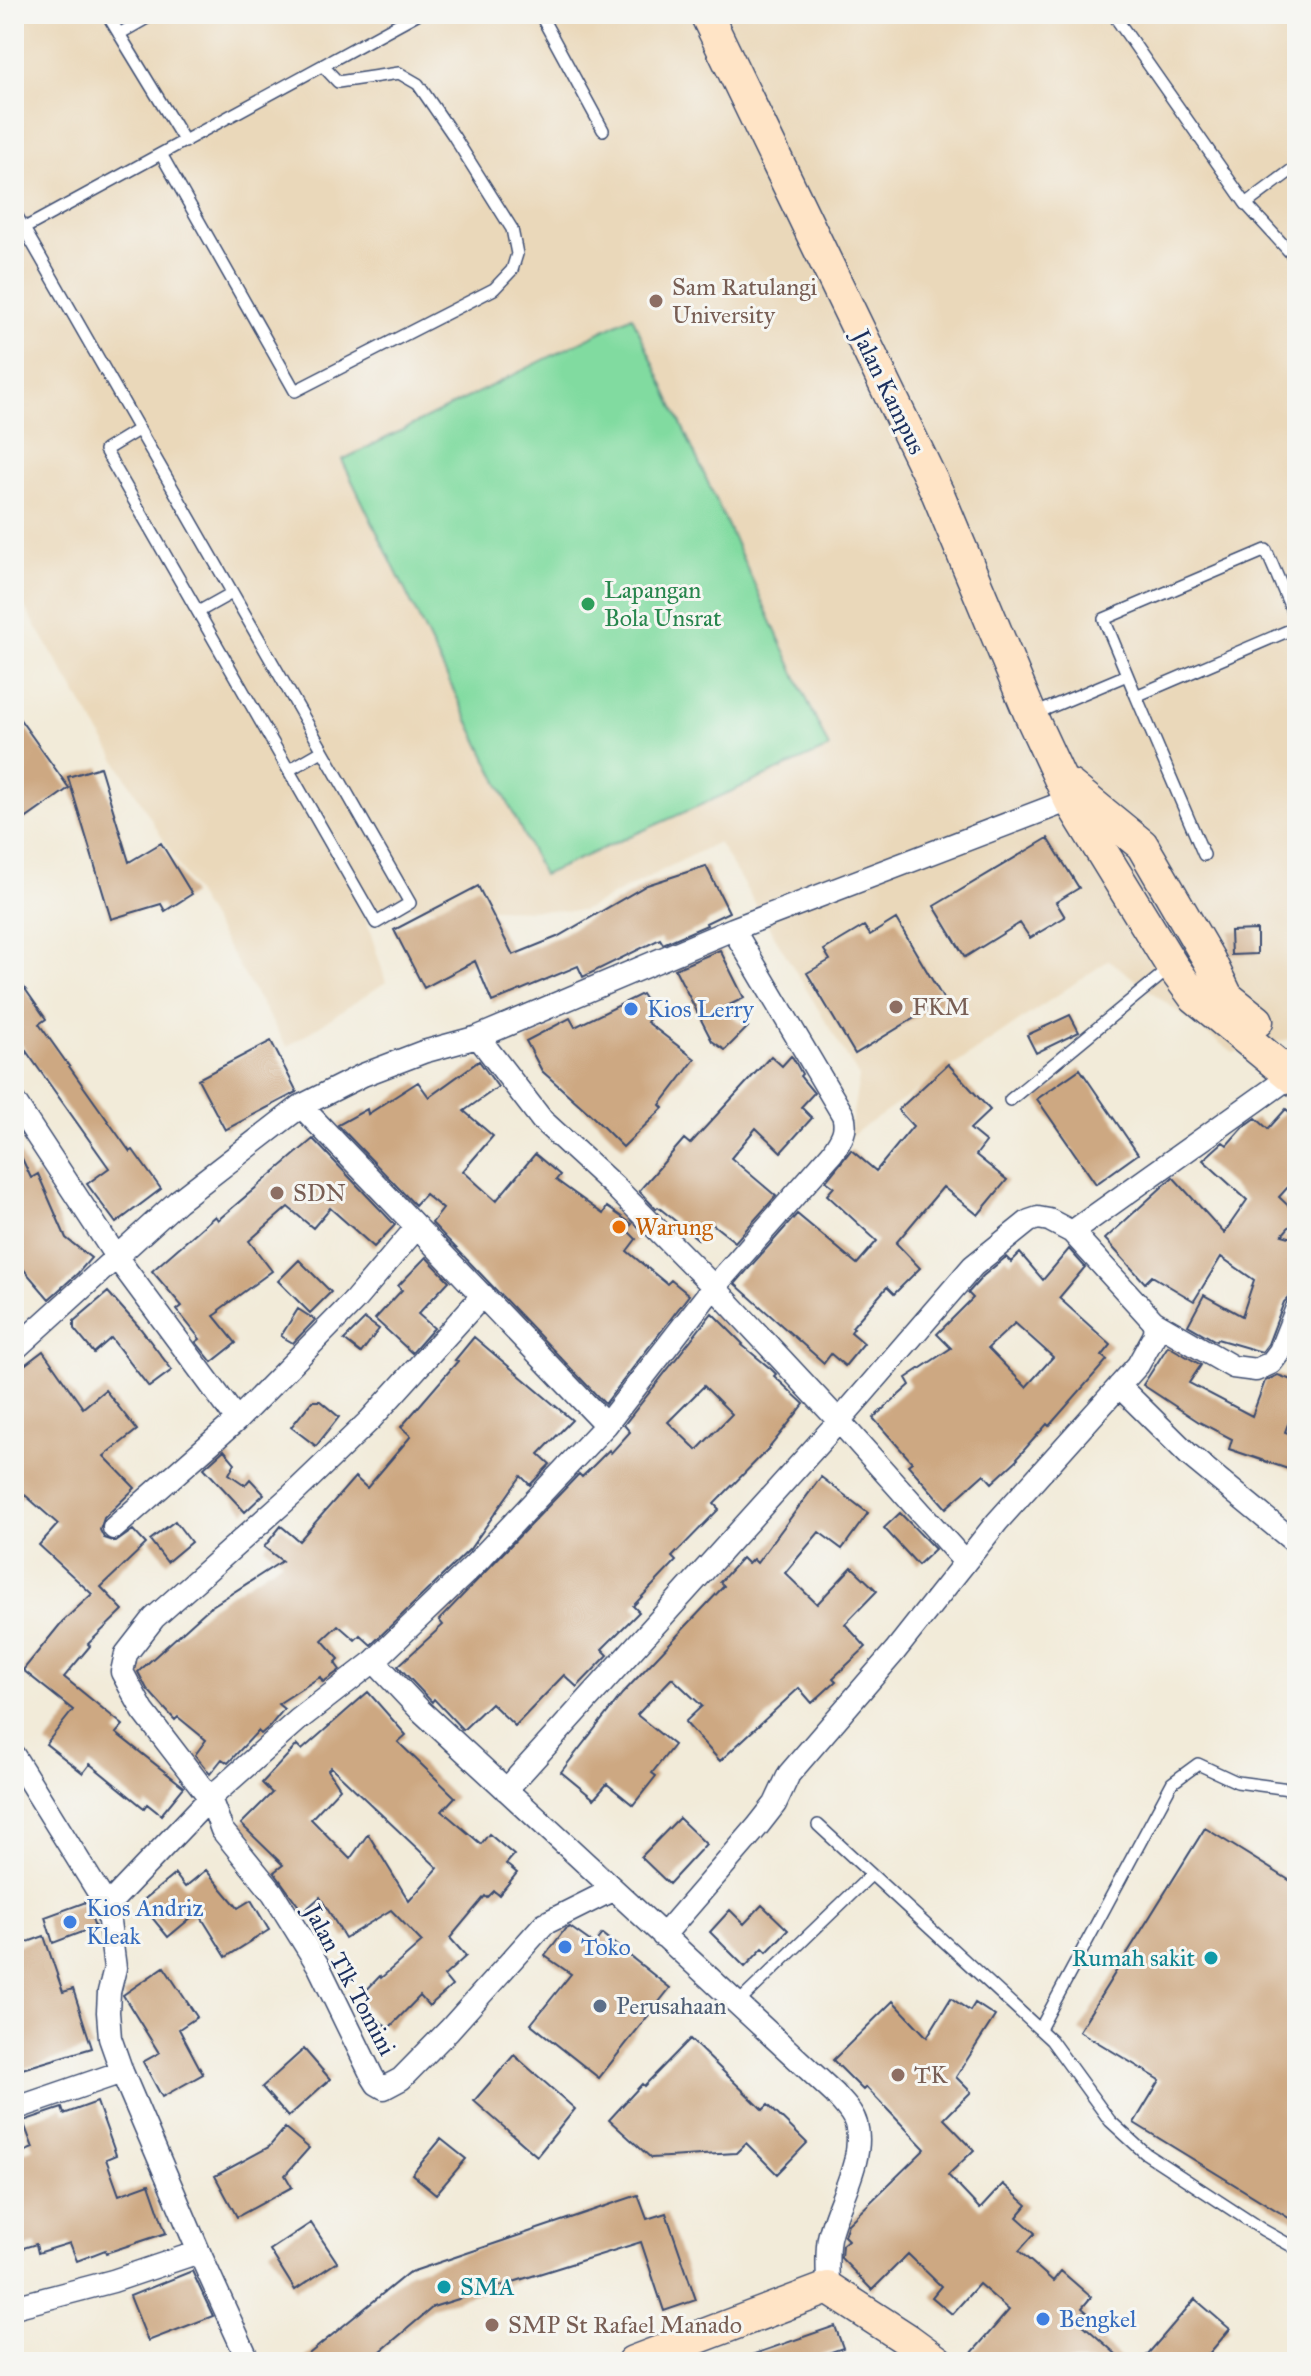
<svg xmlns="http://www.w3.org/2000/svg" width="1311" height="2376" font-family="'IM FELL Great Primer',serif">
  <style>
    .built { fill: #ead8ba }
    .green { fill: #81dba0; stroke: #4e857f; stroke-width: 2 }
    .building { fill: #cda882; fill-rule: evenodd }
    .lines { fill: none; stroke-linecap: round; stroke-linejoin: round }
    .lane-casing { stroke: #3b4b70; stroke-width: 14 }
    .street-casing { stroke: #3b4b70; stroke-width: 25 }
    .secondary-casing { stroke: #3b4b70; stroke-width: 35 }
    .lane { stroke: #fff; stroke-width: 11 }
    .street { stroke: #fff; stroke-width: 22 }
    .secondary { stroke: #ffe4c6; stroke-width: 32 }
    .education-dot { fill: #8d6e63; stroke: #f6f6f2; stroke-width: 3 }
    .leisure-dot { fill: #2e9e5b; stroke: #f6f6f2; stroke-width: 3 }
    .shop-dot { fill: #3f7fe0; stroke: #f6f6f2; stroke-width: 3 }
    .food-dot { fill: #e8710a; stroke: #f6f6f2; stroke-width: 3 }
    .culture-dot { fill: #0f9aa8; stroke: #f6f6f2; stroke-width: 3 }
    .service-dot { fill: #5c6f8a; stroke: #f6f6f2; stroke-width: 3 }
    .labels { text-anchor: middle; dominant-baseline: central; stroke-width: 6; stroke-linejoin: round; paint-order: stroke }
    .education-label { font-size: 24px; fill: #785e54; stroke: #f6f6f2; text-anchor: start }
    .street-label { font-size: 24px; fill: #1b2f5e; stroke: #f6f6f2 }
    .leisure-label { font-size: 24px; fill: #27864d; stroke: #f6f6f2; text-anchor: start }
    .shop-label { font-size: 24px; fill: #366cbe; stroke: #f6f6f2; text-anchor: start }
    .food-label { font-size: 24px; fill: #c56008; stroke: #f6f6f2; text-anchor: start }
    .culture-label { font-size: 24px; fill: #0d838f; stroke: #f6f6f2; text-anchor: end }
    .service-label { font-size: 24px; fill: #4e5e75; stroke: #f6f6f2; text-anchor: start }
  </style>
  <rect width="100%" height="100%" fill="#f6f6f2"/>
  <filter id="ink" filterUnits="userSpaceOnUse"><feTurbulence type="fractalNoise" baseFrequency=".0125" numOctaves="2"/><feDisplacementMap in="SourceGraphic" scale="16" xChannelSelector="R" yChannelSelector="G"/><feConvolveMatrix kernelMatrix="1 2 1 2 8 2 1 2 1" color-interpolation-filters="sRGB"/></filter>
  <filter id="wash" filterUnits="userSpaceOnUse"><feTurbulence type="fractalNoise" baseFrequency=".006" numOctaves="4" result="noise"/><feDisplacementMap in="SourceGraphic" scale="32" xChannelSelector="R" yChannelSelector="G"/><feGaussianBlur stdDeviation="1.8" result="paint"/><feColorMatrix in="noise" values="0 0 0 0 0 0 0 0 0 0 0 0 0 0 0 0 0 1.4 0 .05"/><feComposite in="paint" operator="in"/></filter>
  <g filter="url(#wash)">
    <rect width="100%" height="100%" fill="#f2ebd9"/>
    <path class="built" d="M14 14H1297V1037L1233 1053 1109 960 849 1137 859 1077 718 842 582 911 362 906 386 982 287 1047 14 589Z"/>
    <path class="green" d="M632 316 829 748 543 875 342 460Z"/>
    <g id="blocks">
      <path class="building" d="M14 711 69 788 14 827Z
        M100 767 129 862 161 843 192 894 165 911 161 904 111 919 68 777Z
        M1048 838 1079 888 1056 902 1065 917 1030 938 1020 923 965 957 934 906Z
        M706 866 729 912 706 923 707 925 663 944 660 939 583 977 578 966 492 1002 475 961 424 988 394 930 478 886 513 955 557 937 647 885Z
        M896 919 944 1000 855 1054 807 973 830 960 824 950 864 926 870 935Z
        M1257 930V954L1231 955 1230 931Z
        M720 950 744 998 721 1009 748 1027 725 1050 712 1041 675 969Z
        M14 973 46 1019 39 1024 130 1152 133 1150 161 1189 116 1223 87 1184 109 1168 14 1034Z
        M642 994 654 1013 647 1022 695 1059 660 1105 663 1108 623 1147 590 1114 542 1071 526 1041 570 1018 575 1027Z
        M1070 1015 1079 1032 1036 1053 1027 1035Z
        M271 1041 297 1092 225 1130 198 1079Z
        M771 1056 782 1066 791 1056 793 1058 802 1074 800 1076 814 1093 801 1107 812 1118 781 1152 756 1128 731 1158 776 1196 735 1242 711 1223 698 1239 658 1207 656 1209 639 1191 684 1139 690 1144Z
        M479 1061 498 1087 464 1111 493 1136 463 1171 496 1201 535 1154 560 1175 556 1180 603 1214 607 1207 632 1224 627 1230 636 1239 627 1251 667 1284 671 1280 689 1295 605 1404 432 1223 443 1209 425 1194 415 1205 338 1125 367 1109 368 1114 418 1082 429 1097Z
        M948 1064 990 1110 970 1129 986 1142 976 1155 1007 1180 978 1215 943 1187 896 1243 920 1268 894 1294 887 1287 852 1327 854 1328 851 1332 864 1343 845 1366 831 1354 824 1363 735 1284 797 1214 857 1264 877 1241 827 1195 834 1187 826 1181 851 1150 876 1171 913 1126 898 1110Z
        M1080 1069 1138 1154 1096 1184 1037 1099Z
        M1286 1109 1297 1119V1177L1279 1197 1297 1214V1218L1282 1235 1297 1239V1294L1289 1297 1284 1302 1268 1344 1262 1352 1217 1339 1216 1341 1188 1325 1204 1295 1242 1316 1254 1280 1221 1257 1194 1301 1152 1276 1145 1283 1105 1239 1173 1177 1224 1233 1247 1200 1203 1160 1223 1142 1227 1145 1242 1128 1256 1118 1268 1129Z
        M313 1139 395 1225 374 1247 330 1208 313 1228 288 1207 249 1241 272 1271 219 1310 220 1312 214 1316 236 1343 212 1362 196 1342 200 1339 177 1310 182 1306 152 1271 215 1216 218 1220Z
        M14 1141 31 1178 38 1174 66 1238 91 1258 78 1273 49 1299 14 1258Z
        M1069 1249 1085 1267 1059 1298 1111 1345 1102 1356 1107 1360 1049 1426 1047 1424 1017 1458 1018 1459 992 1483 984 1474 946 1508 908 1465 912 1462 873 1418 910 1385 906 1378 951 1348 937 1334 973 1298 968 1293 983 1276 1006 1257 1011 1262 1020 1253 1043 1280ZM1015 1323 1053 1357 1026 1387 988 1348Z
        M426 1257 449 1281 418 1314 434 1328 412 1353 375 1319 402 1290 398 1286Z
        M299 1260 331 1292 310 1313 278 1281Z
        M108 1292 140 1328 172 1370 149 1387 111 1338 94 1353 74 1329V1321Z
        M298 1309 315 1320 293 1343 281 1336Z
        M712 1313 743 1344 742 1345 771 1369 776 1374 774 1376 804 1404 769 1448 714 1504 719 1509 672 1557 676 1561 633 1606 639 1612 602 1649 608 1655 577 1687 564 1675 515 1726 491 1703 463 1730 434 1699 432 1702 430 1700 398 1666 443 1625 439 1620 579 1474 582 1477 609 1450 611 1453 630 1432 624 1425ZM704 1386 732 1414 697 1450 668 1422Z
        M365 1319 379 1329 361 1353 344 1340Z
        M474 1337 572 1420 539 1454 550 1464 530 1485 521 1476 470 1549 371 1645 360 1635 355 1640 338 1625 322 1640 339 1659 335 1663 340 1670 323 1682 320 1677 278 1704 284 1709 270 1726 261 1734 258 1731 228 1763 222 1759 210 1774 195 1755 206 1740 178 1717 175 1720 147 1689 138 1672 209 1608 282 1561 264 1547 281 1526 299 1541 355 1477 367 1488 411 1436 401 1427 458 1361 455 1360Z
        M1168 1346 1201 1365 1189 1383 1252 1416 1265 1381 1278 1375 1297 1382V1400L1285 1432 1297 1436V1472L1229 1449 1232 1439 1199 1422 1143 1385Z
        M43 1351 83 1408 105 1390 137 1430 104 1456 135 1488 104 1518 100 1530 104 1538 116 1542 133 1530 146 1544 101 1587 123 1610 88 1644 90 1646 64 1677 123 1725 116 1733 184 1787 161 1815 147 1804 144 1808 90 1764 83 1773 46 1744 73 1710 23 1670 62 1622 92 1594 39 1545 58 1524 25 1495 14 1503V1373Z
        M312 1401H320L339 1417 316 1446 291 1427Z
        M224 1450 235 1463 229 1474 245 1485 250 1479 264 1494 245 1512 204 1468Z
        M821 1477 868 1513 842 1549 819 1532 785 1573 817 1604 852 1567 877 1591 845 1624 866 1647 833 1678 836 1681 812 1703 799 1688 720 1761 685 1722 702 1706 672 1678 637 1715 674 1745 652 1773 656 1776 633 1805 607 1784 594 1799 561 1772 622 1694 724 1586 720 1582 742 1558 748 1564 753 1559 757 1563Z
        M900 1513 935 1549 918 1565 884 1528Z
        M175 1521 191 1542 167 1562 150 1540Z
        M368 1692 406 1735 398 1742 455 1797 442 1811 481 1844 489 1834 514 1855 506 1864 517 1873 499 1895 494 1891 487 1898 485 1896 450 1938 466 1956 444 1976 452 1986 429 2006 420 1996 388 2029 358 1999 380 1976 381 1978 422 1942 391 1910 345 1938 320 1897 303 1912 274 1872 283 1865 241 1824 272 1793 262 1783 297 1745 302 1750ZM331 1767 438 1868 409 1901 368 1834 350 1859 311 1819 340 1788 328 1770Z
        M679 1818 706 1844 669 1884 641 1857Z
        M1205 1828 1297 1885V2223L1134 2123 1160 2080 1079 2031Z
        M206 1870 238 1908 251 1900 269 1930 226 1957 198 1912 168 1937 140 1903 175 1874 185 1887Z
        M86 1902 95 1927 53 1943 45 1917Z
        M762 1905 788 1930 767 1952 763 1948 745 1967 710 1932 730 1910 744 1924Z
        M570 1927 594 1944 602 1934 670 1988 599 2078 531 2024 571 1974 545 1956 565 1929Z
        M44 1936 63 1992 73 1989 92 2048 19 2070 14 2054V1947Z
        M164 1967 197 2017 179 2029 203 2074 162 2097 143 2062 159 2053 123 1995Z
        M951 1998 970 2011 975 2003 995 2016 956 2077 971 2092 944 2119 974 2150 948 2175 980 2209 1003 2184 1027 2205 1017 2217 1035 2233 1019 2251 1053 2281 1061 2271 1091 2297 1082 2308 1089 2314 1081 2323 1125 2362H964L1009 2310 979 2284 952 2314 932 2297 941 2286 908 2254 872 2290 841 2258 842 2245 848 2240 844 2236 848 2224 925 2149 866 2087 863 2090 833 2060 893 2001 927 2037Z
        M690 2039 763 2110 768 2105 807 2143 777 2174 746 2143 736 2153 651 2158 609 2120 642 2084 644 2086Z
        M304 2049 330 2079 288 2117 262 2087Z
        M514 2055 575 2109 537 2156 474 2101Z
        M97 2102 116 2155 106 2159 119 2195 149 2184 166 2233 106 2253 105 2250 77 2261 70 2243 38 2253 36 2244 14 2251V2156L33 2148 23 2121 62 2108 64 2114Z
        M285 2128 309 2148 285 2175 292 2187 237 2217 215 2176 269 2147Z
        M441 2139 466 2159 436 2194 412 2174Z
        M638 2195 647 2219 666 2213 696 2300 664 2311 641 2242 433 2307 368 2362H299L408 2273Z
        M311 2223 337 2262 295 2290 270 2250Z
        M192 2271 213 2316 148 2341 130 2296Z
        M1195 2299 1230 2329 1202 2362H1141Z
        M835 2326 843 2348 802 2362H740V2359Z"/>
    </g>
  </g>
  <g filter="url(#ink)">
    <use href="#blocks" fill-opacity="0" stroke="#3b4b70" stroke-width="2"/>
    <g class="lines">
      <defs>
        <path id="lane" d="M107 14 185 142
          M540 14 603 130
          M1113 14 1246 204 1297 166
          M1293 14 1297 19
          M119 34 154 14
          M161 154 295 391 494 289 512 270 517 254 512 229 453 135 418 84 399 73 338 82 323 66
          M1246 204 1297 260
          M14 211 410 903 376 923 198 612 232 593
          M14 237 23 229 417 14
          M138 430 105 450 198 612
          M1297 622 1266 550 1104 619 1136 696 1297 627
          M1136 696 1204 855
          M1032 715 1127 675
          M289 770 322 751
          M1010 1100 1170 968
          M818 1825 1051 2040 1110 2121 1145 2153 1263 2230 1297 2249
          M737 2004 871 1875
          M1040 2029 1172 1783 1198 1764 1237 1782 1289 1789 1297 1785"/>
        <path id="street" d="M478 1037 542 1120 615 1187 714 1287 839 1421 965 1562
          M14 1101 117 1258 237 1420
          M301 1106 606 1425
          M1072 1232 1291 1076
          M483 1295 370 1420 293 1494 154 1618 126 1654 122 1672 143 1711 210 1798 222 1830 273 1893 319 1967 372 2076 377 2084 384 2088 401 2079 449 2030 544 1924 612 1890
          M1153 1321 1233 1367 1256 1370 1271 1363 1280 1351 1297 1308
          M14 1350 178 1201 301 1106 363 1075 423 1052 478 1037 733 929 1070 800
          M1119 1386 1189 1455 1297 1544
          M114 1528 237 1420 354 1301 417 1227
          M374 1661 474 1565 606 1425 708 1294 832 1153C841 1140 848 1130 843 1115L733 929
          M14 1756 107 1906 115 1968 109 1992 108 2012 110 2038 122 2072 199 2252 249 2362
          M506 1790 839 1421 973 1266 1029 1221 1038 1218 1049 1220 1072 1232 1153 1321 1156 1328 1154 1336 1138 1365 997 1522 895 1651 789 1774 775 1804 757 1827 663 1936
          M107 1906 210 1798 298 1720 374 1661 420 1710 835 2094C842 2103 853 2112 856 2124 866 2159 836 2204 829 2238 826 2254 828 2272 828 2288
          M14 2109 122 2072
          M14 2307 113 2281 199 2252"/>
        <path id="secondary" d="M706 14 938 494 1031 716 1070 800 1172 966 1194 996 1297 1081
          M1070 786 1142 845 1209 960 1227 997 1257 1021
          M633 2362 828 2288 908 2340 938 2362"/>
      </defs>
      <use href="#lane" class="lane-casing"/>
      <use href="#street" class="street-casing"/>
      <use href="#secondary" class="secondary-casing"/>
      <use href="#lane" class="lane"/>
      <use href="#street" class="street"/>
      <use href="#secondary" class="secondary"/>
    </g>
  </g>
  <g class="education-dot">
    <circle cx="656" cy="301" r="8"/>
    <circle cx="896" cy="1007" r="8"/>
    <circle cx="277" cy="1193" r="8"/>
    <circle cx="898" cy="2075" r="8"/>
    <circle cx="492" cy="2325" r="8"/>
  </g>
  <circle class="leisure-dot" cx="588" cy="604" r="8"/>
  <g class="shop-dot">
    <circle cx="631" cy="1009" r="8"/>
    <circle cx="70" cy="1922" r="8"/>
    <circle cx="565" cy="1947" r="8"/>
    <circle cx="1043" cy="2319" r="8"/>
  </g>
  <circle class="food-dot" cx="619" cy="1227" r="8"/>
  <g class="culture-dot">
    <circle cx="1211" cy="1958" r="8"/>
    <circle cx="444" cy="2287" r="8"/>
  </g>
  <circle class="service-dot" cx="600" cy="2006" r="8"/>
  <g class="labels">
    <g class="education-label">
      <text x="672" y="287">Sam Ratulangi<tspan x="672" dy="28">University</tspan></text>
      <text x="912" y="1007">FKM</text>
      <text x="293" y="1193">SDN</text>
      <text x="914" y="2075">TK</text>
      <text x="508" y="2325">SMP St Rafael Manado</text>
    </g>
    <g class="street-label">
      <text transform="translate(889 392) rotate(64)">Jalan Kampus</text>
      <text transform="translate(350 1980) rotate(62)">Jalan Tlk Tomini</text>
    </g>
    <g class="leisure-label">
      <text x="604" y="590">Lapangan<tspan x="604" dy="28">Bola Unsrat</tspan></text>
    </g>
    <g class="shop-label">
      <text x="647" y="1009">Kios Lerry</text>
      <text x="86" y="1908">Kios Andriz<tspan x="86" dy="28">Kleak</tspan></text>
      <text x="581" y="1947">Toko</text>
      <text x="1059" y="2319">Bengkel</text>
    </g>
    <g class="food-label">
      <text x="635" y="1227">Warung</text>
    </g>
    <g class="culture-label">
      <text x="1195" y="1958">Rumah sakit</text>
      <text x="460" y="2287" text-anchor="start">SMA</text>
    </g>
    <g class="service-label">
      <text x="616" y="2006">Perusahaan</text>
    </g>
  </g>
  <rect width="1311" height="2376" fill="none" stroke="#f6f6f2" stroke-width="48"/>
</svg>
